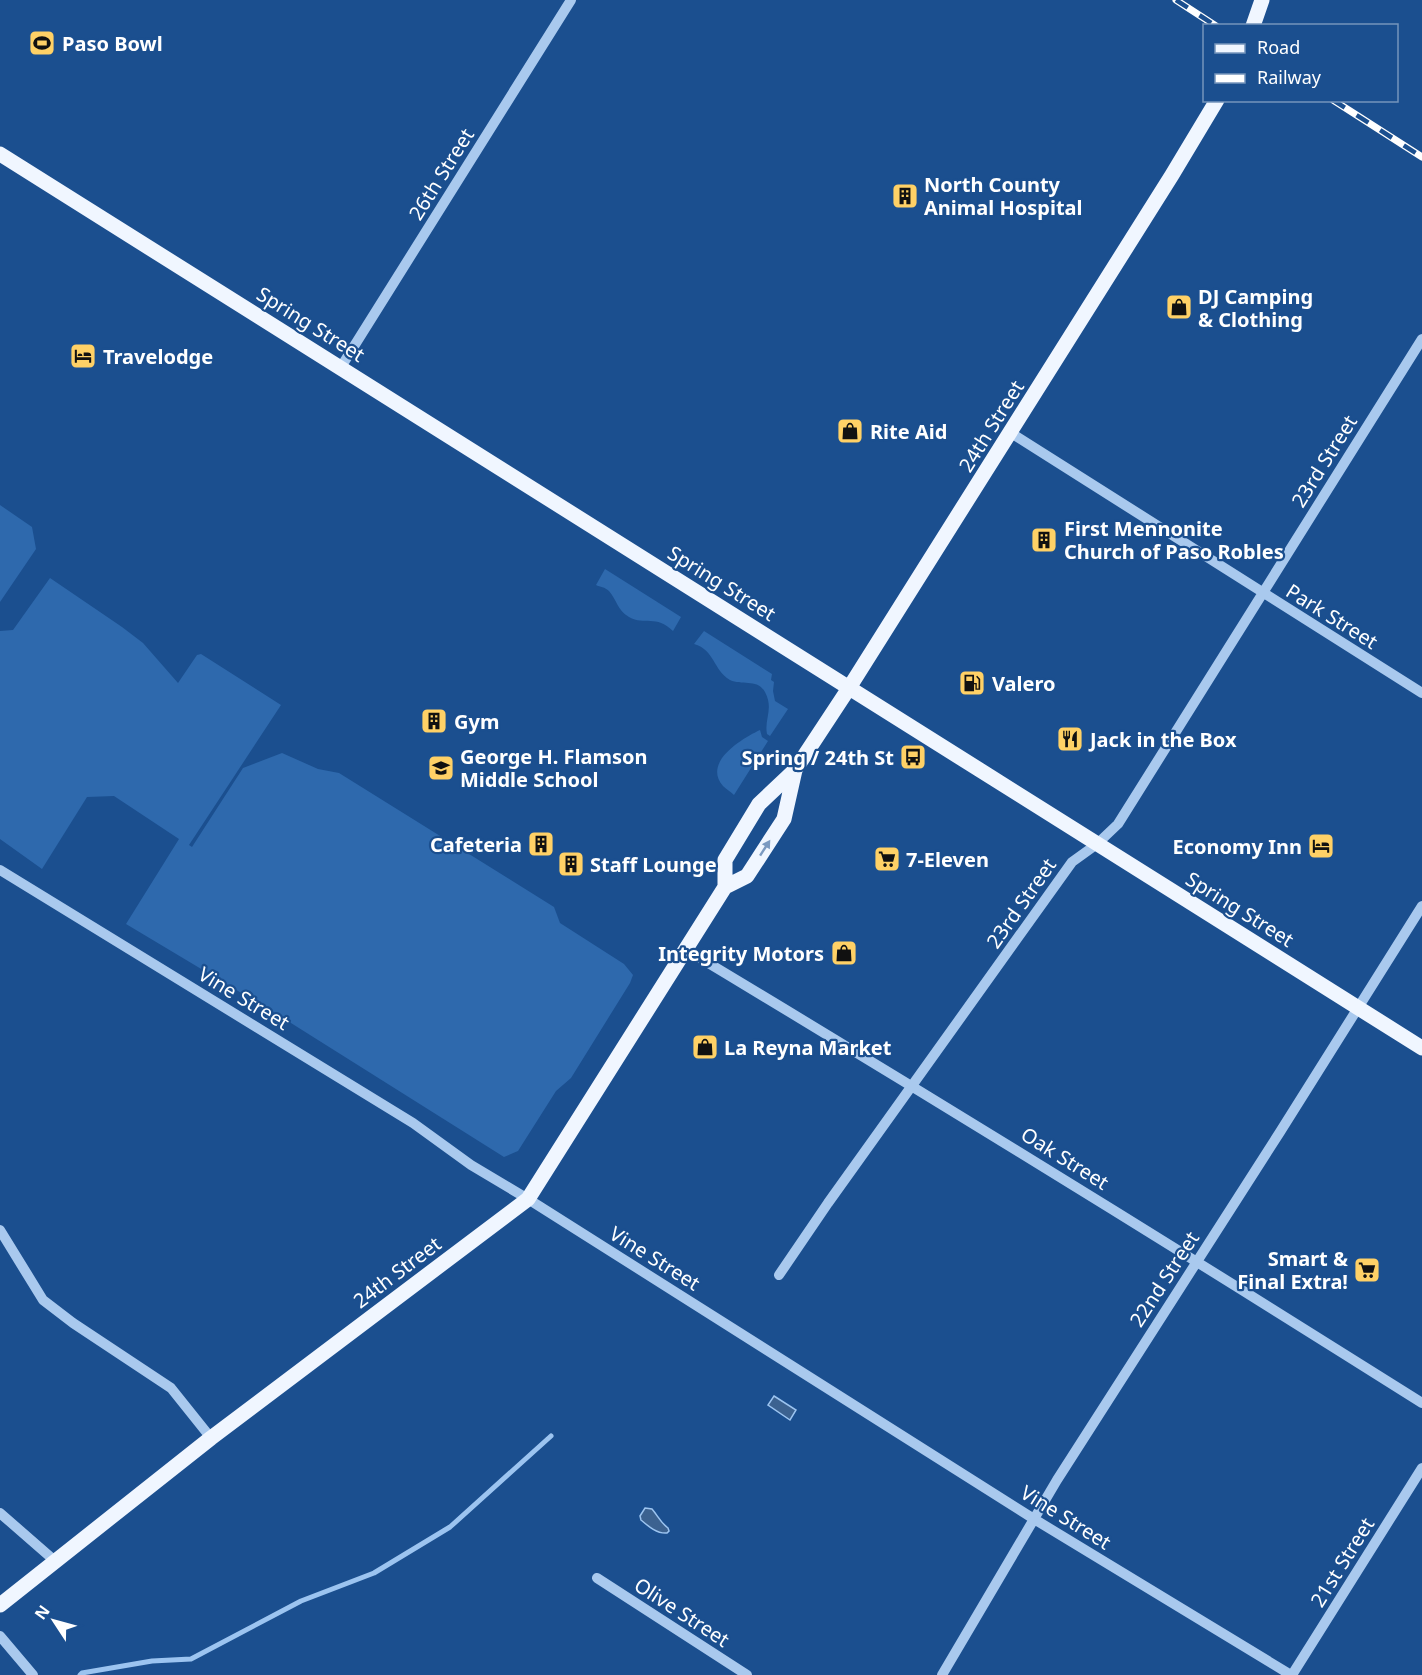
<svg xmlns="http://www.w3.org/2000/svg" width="1422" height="1675" font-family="'Noto Sans',sans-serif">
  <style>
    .green { fill: #2e69ad }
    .water { fill: #3c6290; stroke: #9cc4f0; stroke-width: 1.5 }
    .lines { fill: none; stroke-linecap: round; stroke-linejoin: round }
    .stream { stroke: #9cc4f0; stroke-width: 5 }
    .minor { stroke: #a9c9ee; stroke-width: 10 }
    .major { stroke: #f0f6ff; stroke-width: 15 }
    .rail-casing { stroke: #fff; stroke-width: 7 }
    .rail { stroke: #1b4f8f; stroke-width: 4.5; stroke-dasharray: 14; stroke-linecap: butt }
    .oneway { fill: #7b9ac1 }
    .labels { text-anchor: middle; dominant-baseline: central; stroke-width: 4.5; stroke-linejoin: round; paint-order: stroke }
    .poi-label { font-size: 20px; font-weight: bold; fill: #fff; stroke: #1b4f8f; text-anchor: start }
    .street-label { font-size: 20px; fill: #fff; stroke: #1b4f8f }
  </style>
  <rect width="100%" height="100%" fill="#1b4f8f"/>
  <path class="green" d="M0 505 32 527 36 549 0 602Z
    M605 569 681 617 673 631C656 614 645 626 629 617 617 610 617 600 609 591 605 587 600 587 596 585Z
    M50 578 122 627 143 643 178 683 197 655 201 654 281 705 189 845 192 847 243 768 282 753 318 769 339 773 554 907 560 923 624 964 633 975 630 983 571 1078 556 1091 518 1151 504 1157 283 1018 126 924 179 839 114 796 87 797 42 869 0 839V631L13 630Z
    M704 631 772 674 771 680 774 682 773 691 775 701 788 709 770 736 767 734C764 719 774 709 765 692 757 678 742 686 730 680 713 670 715 650 694 644Z
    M760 730 762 737 768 741 734 795C731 792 726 789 723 786 702 762 743 738 760 730Z"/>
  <path class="water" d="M774 1396 796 1410 790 1420 768 1405Z
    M645 1508 652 1509C658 1516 660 1522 668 1528L669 1531 667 1533C657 1534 648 1526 641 1520L640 1516Z"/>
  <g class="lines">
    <path class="stream" d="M80 1675 82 1673 152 1661 191 1659 301 1601 374 1573 450 1527 551 1436"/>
    <path class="minor" d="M341 367 571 0
      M1011 433 1422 693
      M0 870 413 1123 471 1165 528 1199 1034 1519 1291 1675
      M685 949C933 1098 1178 1249 1422 1403
      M0 1230 43 1300 73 1323 171 1388 211 1438
      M779 1275 828 1203 1072 862 1097 844 1118 824 1422 339
      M0 1513 55 1561
      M597 1578 747 1675
      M0 1636 33 1675
      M942 1675 1057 1480 1280 1132 1422 906
      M1292 1675 1422 1468"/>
    <path class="major" d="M1253 26 1262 0
      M0 154 1422 1048
      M725 887V860L759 804 795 770 849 688 1172 175 1217 100
      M0 1605 211 1438 528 1199 725 887 747 876 784 819 795 770"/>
    <defs>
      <path id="rail" d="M1176 0 1216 26
        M1333 100 1422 157"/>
    </defs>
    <use href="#rail" class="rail-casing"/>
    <use href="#rail" class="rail"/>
  </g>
  <defs><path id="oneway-solid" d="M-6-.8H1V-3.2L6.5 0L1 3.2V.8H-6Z" transform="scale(1.5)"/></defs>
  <use class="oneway" href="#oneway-solid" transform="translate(765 848) rotate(-57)"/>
  <defs>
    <symbol id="stadium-square" viewBox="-11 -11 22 22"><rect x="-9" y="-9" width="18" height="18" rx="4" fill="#ffd166" stroke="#1b4f8f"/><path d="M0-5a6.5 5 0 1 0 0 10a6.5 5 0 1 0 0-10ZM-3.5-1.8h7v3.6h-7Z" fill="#111"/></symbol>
    <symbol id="building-square" viewBox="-11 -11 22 22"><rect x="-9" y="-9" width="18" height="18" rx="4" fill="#ffd166" stroke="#1b4f8f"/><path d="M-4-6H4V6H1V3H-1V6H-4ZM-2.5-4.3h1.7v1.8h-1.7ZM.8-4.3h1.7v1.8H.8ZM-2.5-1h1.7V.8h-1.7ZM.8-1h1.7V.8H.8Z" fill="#111"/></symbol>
    <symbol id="shop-square" viewBox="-11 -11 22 22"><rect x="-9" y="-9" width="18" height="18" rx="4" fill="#ffd166" stroke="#1b4f8f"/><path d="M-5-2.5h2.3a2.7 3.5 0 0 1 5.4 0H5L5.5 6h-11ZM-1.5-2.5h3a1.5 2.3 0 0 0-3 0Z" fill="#111"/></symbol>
    <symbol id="hotel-square" viewBox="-11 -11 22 22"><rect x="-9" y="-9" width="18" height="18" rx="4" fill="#ffd166" stroke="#1b4f8f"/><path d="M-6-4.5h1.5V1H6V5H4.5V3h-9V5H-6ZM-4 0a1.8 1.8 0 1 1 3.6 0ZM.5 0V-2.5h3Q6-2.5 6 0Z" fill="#111"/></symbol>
    <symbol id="fuel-square" viewBox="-11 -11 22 22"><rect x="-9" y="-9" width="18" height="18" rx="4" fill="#ffd166" stroke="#1b4f8f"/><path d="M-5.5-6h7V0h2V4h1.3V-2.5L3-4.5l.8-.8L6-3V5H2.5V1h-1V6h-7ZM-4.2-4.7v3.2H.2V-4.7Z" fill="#111"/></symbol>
    <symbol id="restaurant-square" viewBox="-11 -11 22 22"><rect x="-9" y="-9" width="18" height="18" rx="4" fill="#ffd166" stroke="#1b4f8f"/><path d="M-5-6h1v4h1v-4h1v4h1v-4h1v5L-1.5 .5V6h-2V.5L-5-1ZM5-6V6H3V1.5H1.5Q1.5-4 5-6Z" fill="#111"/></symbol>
    <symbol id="bus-square" viewBox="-11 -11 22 22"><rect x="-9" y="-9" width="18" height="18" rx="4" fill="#ffd166" stroke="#1b4f8f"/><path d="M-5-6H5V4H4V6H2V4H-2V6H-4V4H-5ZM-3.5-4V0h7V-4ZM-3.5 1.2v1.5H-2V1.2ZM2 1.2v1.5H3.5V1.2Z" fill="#111"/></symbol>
    <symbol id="school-square" viewBox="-11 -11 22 22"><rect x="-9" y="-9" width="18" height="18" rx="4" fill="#ffd166" stroke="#1b4f8f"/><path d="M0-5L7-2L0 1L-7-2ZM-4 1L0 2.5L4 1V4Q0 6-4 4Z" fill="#111"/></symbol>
    <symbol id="supermarket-square" viewBox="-11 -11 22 22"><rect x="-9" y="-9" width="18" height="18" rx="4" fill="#ffd166" stroke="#1b4f8f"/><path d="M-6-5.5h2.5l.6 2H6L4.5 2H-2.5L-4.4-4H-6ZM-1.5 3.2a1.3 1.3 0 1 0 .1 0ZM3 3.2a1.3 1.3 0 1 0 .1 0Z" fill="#111"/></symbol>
  </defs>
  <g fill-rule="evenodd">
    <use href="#stadium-square" x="27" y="28" width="30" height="30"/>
    <use href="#building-square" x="890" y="181" width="30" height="30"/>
    <use href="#shop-square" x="1164" y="292" width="30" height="30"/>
    <use href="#hotel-square" x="68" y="341" width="30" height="30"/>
    <use href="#shop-square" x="835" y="416" width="30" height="30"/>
    <use href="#building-square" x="1029" y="525" width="30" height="30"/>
    <use href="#fuel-square" x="957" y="668" width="30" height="30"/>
    <use href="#building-square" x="419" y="706" width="30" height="30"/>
    <use href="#restaurant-square" x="1055" y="724" width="30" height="30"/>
    <use href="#bus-square" x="898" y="742" width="30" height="30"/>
    <use href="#school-square" x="426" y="753" width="30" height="30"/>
    <use href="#building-square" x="526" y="829" width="30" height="30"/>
    <use href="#hotel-square" x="1306" y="831" width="30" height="30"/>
    <use href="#supermarket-square" x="872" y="844" width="30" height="30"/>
    <use href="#building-square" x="556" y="849" width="30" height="30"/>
    <use href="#shop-square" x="829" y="938" width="30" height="30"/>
    <use href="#shop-square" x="690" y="1032" width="30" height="30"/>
    <use href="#supermarket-square" x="1352" y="1255" width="30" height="30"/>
  </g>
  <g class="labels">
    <g class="poi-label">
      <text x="62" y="43">Paso Bowl</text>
      <text x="924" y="184">North County<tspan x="924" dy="23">Animal Hospital</tspan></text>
      <text x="1198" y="296">DJ Camping<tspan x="1198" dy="23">&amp; Clothing</tspan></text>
      <text x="103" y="356">Travelodge</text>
      <text x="870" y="431">Rite Aid</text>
      <text x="1064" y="528">First Mennonite<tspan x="1064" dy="23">Church of Paso Robles</tspan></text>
      <text x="992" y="683">Valero</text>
      <text x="454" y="721">Gym</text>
      <text x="1090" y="739">Jack in the Box</text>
      <text x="460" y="756">George H. Flamson<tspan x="460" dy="23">Middle School</tspan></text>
      <text x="894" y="757" text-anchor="end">Spring / 24th St</text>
      <text x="522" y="844" text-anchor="end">Cafeteria</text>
      <text x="1302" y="846" text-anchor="end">Economy Inn</text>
      <text x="906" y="859">7-Eleven</text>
      <text x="590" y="864">Staff Lounge</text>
      <text x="824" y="953" text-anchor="end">Integrity Motors</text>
      <text x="724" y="1047">La Reyna Market</text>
      <text x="1348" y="1258" text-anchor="end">Smart &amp;<tspan x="1348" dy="23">Final Extra!</tspan></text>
    </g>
    <g class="street-label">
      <text transform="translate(441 174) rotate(-58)">26th Street</text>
      <text transform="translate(311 324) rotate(32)">Spring Street</text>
      <text transform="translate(991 426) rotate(-58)">24th Street</text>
      <text transform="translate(1324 461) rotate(-58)">23rd Street</text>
      <text transform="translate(722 583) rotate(32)">Spring Street</text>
      <text transform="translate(1332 616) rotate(32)">Park Street</text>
      <text transform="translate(1021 903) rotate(-55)">23rd Street</text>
      <text transform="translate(1240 909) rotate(32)">Spring Street</text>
      <text transform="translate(244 998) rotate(31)">Vine Street</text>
      <text transform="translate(1065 1158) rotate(32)">Oak Street</text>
      <text transform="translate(655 1258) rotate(32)">Vine Street</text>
      <text transform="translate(397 1272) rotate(-37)">24th Street</text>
      <text transform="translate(1164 1279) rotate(-57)">22nd Street</text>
      <text transform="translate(1066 1517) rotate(32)">Vine Street</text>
      <text transform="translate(1342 1562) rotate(-58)">21st Street</text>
      <text transform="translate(682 1612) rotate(33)">Olive Street</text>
    </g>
  </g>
  <rect x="1203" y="24" width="195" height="78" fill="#1b4f8f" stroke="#7695bc" stroke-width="1.5"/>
  <rect x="1215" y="44" width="30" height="9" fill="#f0f6ff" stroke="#7695bc" stroke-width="1.5"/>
  <text x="1257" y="54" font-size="18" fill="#ffffff">Road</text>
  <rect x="1215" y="74" width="30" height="9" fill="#ffffff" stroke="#7695bc" stroke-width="1.5"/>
  <text x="1257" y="84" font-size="18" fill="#ffffff">Railway</text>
  <g transform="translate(54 1621) rotate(306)" stroke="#1b4f8f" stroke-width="4.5" paint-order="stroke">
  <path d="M0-4.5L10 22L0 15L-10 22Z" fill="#ffffff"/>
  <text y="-9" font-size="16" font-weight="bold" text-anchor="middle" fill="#ffffff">N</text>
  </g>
</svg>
